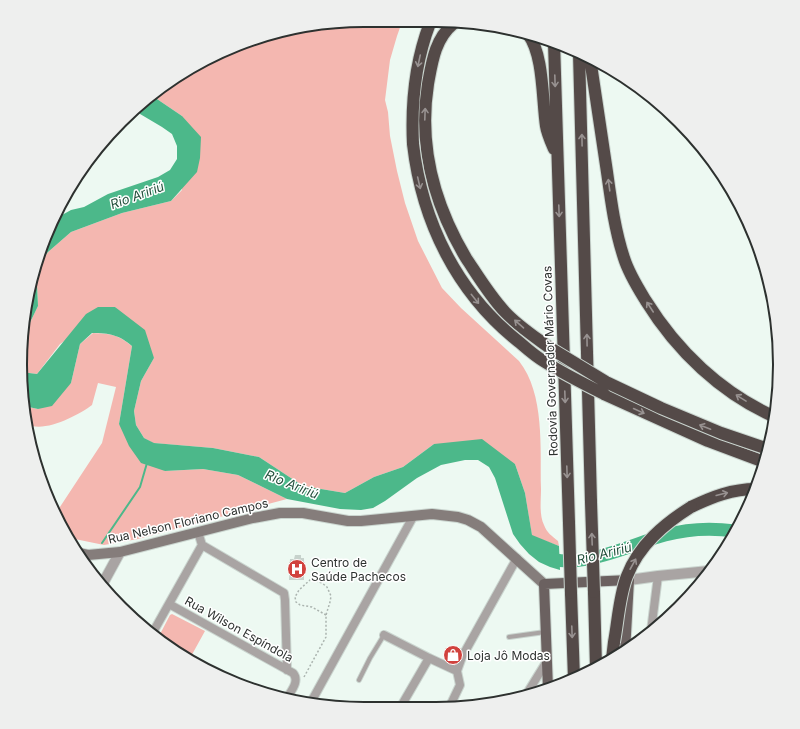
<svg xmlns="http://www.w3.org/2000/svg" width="800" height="729" font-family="Inter,sans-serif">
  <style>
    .green { fill: #f4b7b0 }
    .water { fill: #4cb88a }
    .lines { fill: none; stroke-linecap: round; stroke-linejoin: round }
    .stream { stroke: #4cb88a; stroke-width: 2 }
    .river { stroke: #4cb88a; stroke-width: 13 }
    .building { fill: #c7d2cc }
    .service-casing { stroke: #cad5cf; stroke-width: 6 }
    .minor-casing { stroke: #cad5cf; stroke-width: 10 }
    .tertiary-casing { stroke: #cad5cf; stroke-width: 12 }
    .secondary-casing { stroke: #cad5cf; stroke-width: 12 }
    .primary-casing { stroke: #cad5cf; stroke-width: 12 }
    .motorway-casing { stroke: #cad5cf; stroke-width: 14 }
    .path { stroke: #abb4af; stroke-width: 1.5; stroke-dasharray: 2 2; stroke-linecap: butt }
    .service { stroke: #a9a4a3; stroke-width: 4 }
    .minor { stroke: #a9a4a3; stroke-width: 8 }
    .tertiary { stroke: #a9a4a3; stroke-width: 10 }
    .secondary { stroke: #857d7b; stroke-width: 10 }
    .primary { stroke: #6b6160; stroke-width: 10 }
    .motorway { stroke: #544a48; stroke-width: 12 }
    .motorway-bridge-casing { stroke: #cad5cf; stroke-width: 14; stroke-linecap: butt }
    .motorway-bridge { stroke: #544a48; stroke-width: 12 }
    .oneway { stroke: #989291 }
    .labels { text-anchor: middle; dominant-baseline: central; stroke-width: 3; stroke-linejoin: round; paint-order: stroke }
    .street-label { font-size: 12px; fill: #2d312f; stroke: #fff }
    .poi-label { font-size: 12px; fill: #2d312f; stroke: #fff; text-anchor: start }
    .water-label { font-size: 13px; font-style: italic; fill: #23503c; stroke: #fff }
    .rim { fill: none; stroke: #2d312f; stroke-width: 2 }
  </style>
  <rect width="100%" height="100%" fill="#edf9f2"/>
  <path class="green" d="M364 20 402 22 397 36 390 60 385 100 388 112 390 136 397 171 405 203 418 241 442 288 461 308 519 361C545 394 540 448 541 489 541 500 539 515 544 525 547 533 552 536 558 541L559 546 532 536 525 493 515 464 434 444 403 467 374 477 345 493 303 486 259 457 213 448 153 443 144 438 136 425 134 411 141 381 154 358 115 307 60 344 37 374 21 372 20 364 24 335 38 306 37 285 39 264 48 252 71 232 122 213 171 201 182 190V116L151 95 155 91 212 55 297 27Z
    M93 333C111 334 117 334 132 346L119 424 165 471 203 469 238 475 287 499 138 539 104 545 70 538 56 513 102 443 116 387 98 383 92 405C79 415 41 435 26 423L24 406 38 409 71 383 80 344Z
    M172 614 205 631 189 660 158 638 170 615Z"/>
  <path class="water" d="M151 95 182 116 201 137 200 158 197 172 171 201 122 213 71 232 48 252 39 264 37 285 38 306 24 335 32 276 53 220 71 210 84 207 108 194 158 177 170 170 177 159V146L172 134 162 127 135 111Z
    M98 307H115L145 330 154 358 141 381 134 411 136 425 144 438 154 443 213 448 259 457 303 486 345 493 374 477 403 467 434 444 482 439 515 464 525 493 532 535 559 546 560 570 550 567 539 562 529 554 520 544 513 534 495 478 489 467 478 460H465L441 465 417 478 385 501 373 508 361 510 340 509 287 499 238 475 203 469 165 471 141 463 129 446 119 424 132 346C119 335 110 333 92 333L80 344 71 383 52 406 38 409 24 406 21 372 37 374 86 314Z"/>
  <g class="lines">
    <path class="stream" d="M102 543 140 487 147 463
      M90 572 93 567"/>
    <path class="river" d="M543 555C573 574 634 543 665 535 687 529 713 528 735 531"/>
  </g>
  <path class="building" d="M295 555H301V558H304V580H289L290 559H294Z"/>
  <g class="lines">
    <defs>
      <path id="service" d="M509 637 545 632
        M359 680 370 658 384 635"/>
      <path id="minor" d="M202 545 284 593 285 600 287 670
        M169 604 293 673C300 681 291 691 287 698
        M651 631 658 576
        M152 634 202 545 198 532
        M384 635 429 658
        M526 695 547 661
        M310 704 413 517
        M400 708 429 658 457 671 462 657 517 558
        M449 708 460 685 457 671"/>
      <path id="tertiary" d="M629 580 658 576 709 571
        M102 585 120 552"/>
      <path id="secondary" d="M79 553 88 555 120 552 253 518 280 513H303L348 521H361L432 514 458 517 468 520 481 527 544 584"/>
      <path id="primary" d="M548 689 544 584 629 580 625 652"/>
      <path id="motorway" d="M453 24C435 39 432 62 428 84 418 147 434 204 466 258 478 276 490 296 505 312 518 326 535 337 550 348
        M528 34C544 55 542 100 546 126 547 133 551 142 554 149
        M554 42 569 523
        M579 53 591 502
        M590 58C596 96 601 134 607 172 611 201 615 231 624 258 629 274 638 288 646 301 677 351 721 393 775 417
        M413 144C411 103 415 62 430 23
        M604 394 708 441 764 462
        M691 507C712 497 732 489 756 489
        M594 592 596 667
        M571 593 574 679
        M612 659 614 642"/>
    </defs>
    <use href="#service" class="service-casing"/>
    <use href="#minor" class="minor-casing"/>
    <use href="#tertiary" class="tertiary-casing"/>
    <use href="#secondary" class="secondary-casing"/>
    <use href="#primary" class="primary-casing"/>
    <use href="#motorway" class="motorway-casing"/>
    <path class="path" d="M304 677 326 637V615L330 602 331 596 327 587 322 583 311 579 299 590 295 597 296 602 300 605 312 607 326 615"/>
    <use href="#service" class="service"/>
    <use href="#minor" class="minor"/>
    <use href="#tertiary" class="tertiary"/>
    <use href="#secondary" class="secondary"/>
    <use href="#primary" class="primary"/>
    <use href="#motorway" class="motorway"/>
    <defs>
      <path id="motorway-bridge" d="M413 144C422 222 457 293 519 342 527 349 536 357 545 362 564 374 584 384 604 394
        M550 348 606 382 661 408 721 433 768 449
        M591 502 594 592
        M569 523 571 593
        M614 642C618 621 619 596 627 576 639 545 664 524 691 507"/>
    </defs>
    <use href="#motorway-bridge" class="motorway-bridge-casing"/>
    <use href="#motorway-bridge" class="motorway-bridge"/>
  </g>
  <defs><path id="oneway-shaft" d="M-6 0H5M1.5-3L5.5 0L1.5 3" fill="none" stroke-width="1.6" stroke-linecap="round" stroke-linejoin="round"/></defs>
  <g class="oneway">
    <use href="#oneway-shaft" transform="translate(419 61) rotate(102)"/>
    <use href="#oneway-shaft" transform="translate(555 81) rotate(88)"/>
    <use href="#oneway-shaft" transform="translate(425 114) rotate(-88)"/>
    <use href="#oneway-shaft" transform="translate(582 140) rotate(-91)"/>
    <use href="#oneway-shaft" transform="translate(419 183) rotate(77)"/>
    <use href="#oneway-shaft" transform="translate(609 185) rotate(-98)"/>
    <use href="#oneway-shaft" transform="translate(559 211) rotate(88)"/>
    <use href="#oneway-shaft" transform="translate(475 299) rotate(51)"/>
    <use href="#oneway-shaft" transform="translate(650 307) rotate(-123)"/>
    <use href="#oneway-shaft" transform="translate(519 324) rotate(-139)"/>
    <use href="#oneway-shaft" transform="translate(587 340) rotate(-91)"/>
    <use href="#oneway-shaft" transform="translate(565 397) rotate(88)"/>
    <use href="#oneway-shaft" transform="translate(741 398) rotate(-148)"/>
    <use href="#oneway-shaft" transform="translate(639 411) rotate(25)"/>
    <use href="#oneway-shaft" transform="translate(705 427) rotate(-159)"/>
    <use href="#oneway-shaft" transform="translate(567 472) rotate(88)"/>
    <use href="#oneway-shaft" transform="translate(722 494) rotate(-14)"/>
    <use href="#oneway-shaft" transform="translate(592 539) rotate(-92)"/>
    <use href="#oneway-shaft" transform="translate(633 564) rotate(-61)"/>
    <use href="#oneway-shaft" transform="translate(572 632) rotate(88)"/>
  </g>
  <defs>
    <symbol id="hospital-disc" viewBox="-11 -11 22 22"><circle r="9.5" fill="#d1423d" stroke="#fff"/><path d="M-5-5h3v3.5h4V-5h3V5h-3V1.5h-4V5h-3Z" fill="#fff"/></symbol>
    <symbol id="shop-disc" viewBox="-11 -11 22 22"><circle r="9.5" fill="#d1423d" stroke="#fff"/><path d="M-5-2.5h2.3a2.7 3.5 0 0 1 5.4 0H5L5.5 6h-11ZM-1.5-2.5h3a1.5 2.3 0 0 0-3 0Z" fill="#fff"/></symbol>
  </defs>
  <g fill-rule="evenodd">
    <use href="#hospital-disc" x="286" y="558" width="22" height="22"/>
    <use href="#shop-disc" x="442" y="644" width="22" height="22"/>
  </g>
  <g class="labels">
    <g class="street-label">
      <text transform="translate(550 361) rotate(-92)">Rodovia Governador Mário Covas</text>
      <text transform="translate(188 521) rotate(-13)">Rua Nelson Floriano Campos</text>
      <text transform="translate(239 629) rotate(29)">Rua Wilson Espíndola</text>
    </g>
    <g class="poi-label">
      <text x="311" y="562">Centro de<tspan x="311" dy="14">Saúde Pachecos</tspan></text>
      <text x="467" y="655">Loja Jô Modas</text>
    </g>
    <g class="water-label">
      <text transform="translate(137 195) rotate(-20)">Rio Aririú</text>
      <text transform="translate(292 484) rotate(22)">Rio Aririú</text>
      <text transform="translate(604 553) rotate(-14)">Rio Aririú</text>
    </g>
  </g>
  <path d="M0 0H800V729H0ZM364 27H436A337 337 0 0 1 773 364V365A337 337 0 0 1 436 702H364A337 337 0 0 1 27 365V364A337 337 0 0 1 364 27Z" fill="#eeefee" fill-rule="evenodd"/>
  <path class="rim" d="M364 27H436A337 337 0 0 1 773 364V365A337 337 0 0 1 436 702H364A337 337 0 0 1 27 365V364A337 337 0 0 1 364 27Z"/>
</svg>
